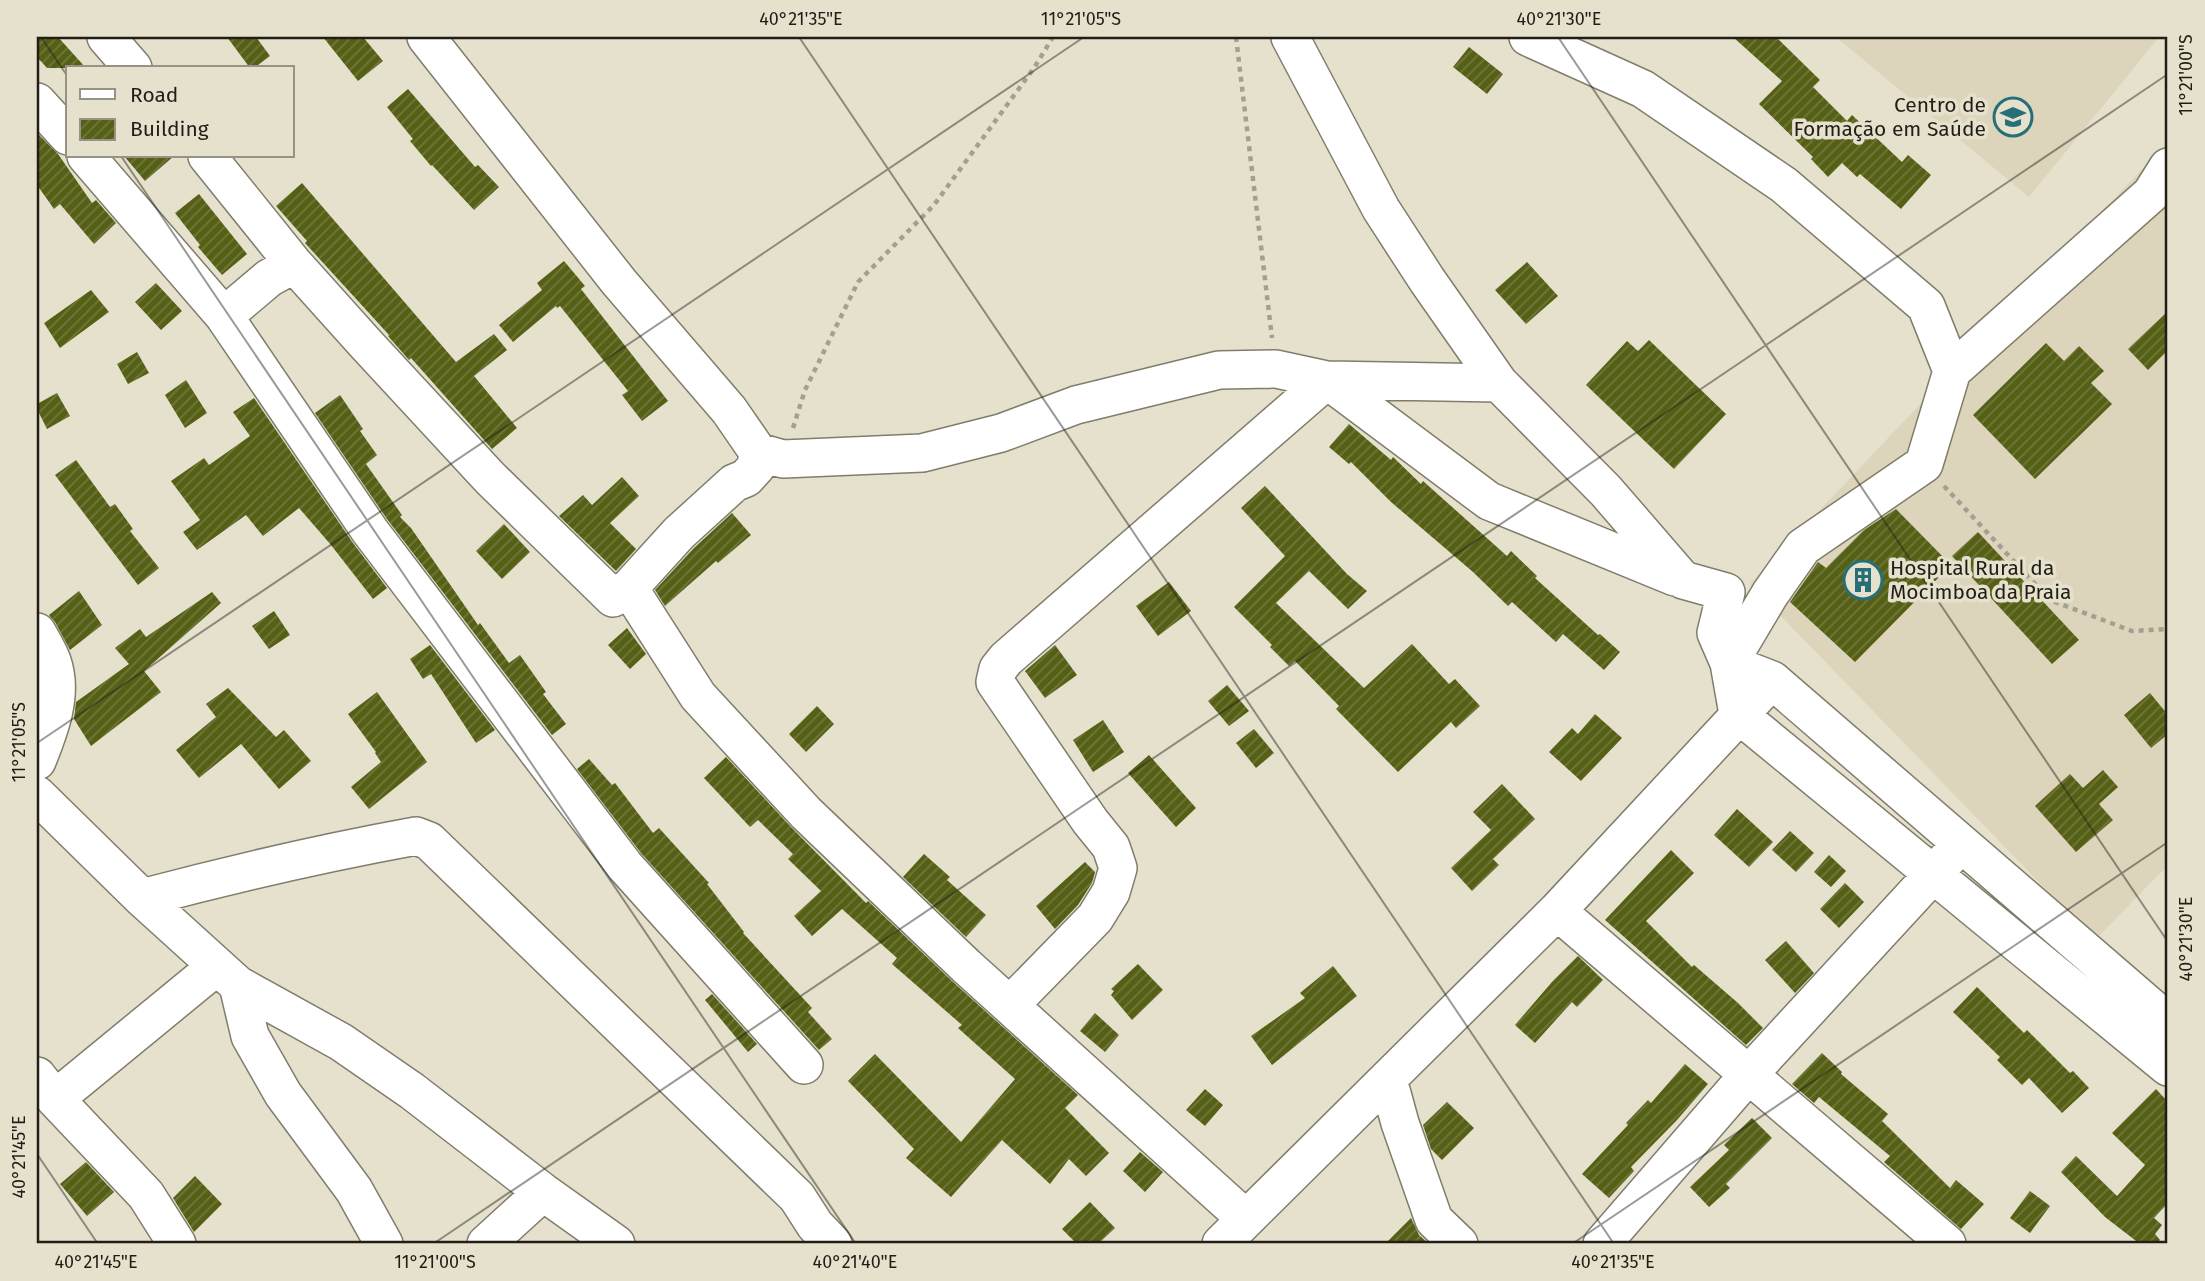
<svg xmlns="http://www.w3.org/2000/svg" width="2205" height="1281" font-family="'Fira Sans',sans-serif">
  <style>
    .built { fill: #dcd4bb }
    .building { fill: url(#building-hatch) }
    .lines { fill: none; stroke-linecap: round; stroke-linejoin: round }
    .minor-casing { stroke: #817c6b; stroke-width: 40 }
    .path { stroke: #a4a091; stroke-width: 4.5; stroke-dasharray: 5 5; stroke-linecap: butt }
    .minor { stroke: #fff; stroke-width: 37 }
    .ticks { fill: none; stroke: #201e17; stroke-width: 2; stroke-opacity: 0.45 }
    .labels { text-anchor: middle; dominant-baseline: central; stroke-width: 7; stroke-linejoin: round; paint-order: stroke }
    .poi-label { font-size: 21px; fill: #201e17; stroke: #e6e1cd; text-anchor: end }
    .neatline { fill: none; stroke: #201e17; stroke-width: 2.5 }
    .ticks-label { font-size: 18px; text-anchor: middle; fill: #201e17 }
  </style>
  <defs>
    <pattern id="building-hatch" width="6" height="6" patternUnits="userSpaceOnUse" patternTransform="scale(1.75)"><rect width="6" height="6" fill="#566015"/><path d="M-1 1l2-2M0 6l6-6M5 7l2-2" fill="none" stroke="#70773e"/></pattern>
  </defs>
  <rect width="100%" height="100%" fill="#e6e1cd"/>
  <path class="built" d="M1836 37H2159L2029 197Z
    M2168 142V865L2095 940 1750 584Z"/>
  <path class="building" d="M37 37H58L86 68H47L37 57Z
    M227 37H256L270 56 254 68H250Z
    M323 37H363L383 61 358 81Z
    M1733 37H1776L1820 80 1813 87 1847 121 1852 115 1902 162 1908 155 1931 175 1901 209 1860 174 1857 177 1842 163 1828 177 1811 159 1813 157 1759 104 1782 81Z
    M1469 47 1503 74 1487 94 1453 67Z
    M408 89 475 167 478 165 499 187 474 210 432 165 431 166 410 141 413 139 387 107Z
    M37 133 58 154 92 203 96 200 116 223 94 244 60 204 54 209 37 185Z
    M124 156H174L145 181Z
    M302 183 456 362 494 334 507 350 474 376 517 428 492 449 411 358 409 360 388 336 389 335 305 243 307 241 276 206Z
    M199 194 247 254 222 275 198 247 200 245 175 213Z
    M564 261 585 286 581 289 668 401 642 421 622 395 628 391 560 306 557 308 556 306 513 342 499 325 542 290 537 283Z
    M1527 262 1558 296 1526 324 1495 290Z
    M156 283 182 311 161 330 135 302Z
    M91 290 109 312 60 348 44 323Z
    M2168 311V350L2148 370 2128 349Z
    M1649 340 1726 414 1674 469 1586 385 1627 341 1638 351Z
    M2046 343 2064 361 2079 346 2104 371 2091 383 2112 404 2035 479 1973 415Z
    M137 352 149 373 128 384 117 364Z
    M186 380 207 413 185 428 165 395Z
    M57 393 70 416 47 429 37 409V404Z
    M340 395 363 429 360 431 377 455 366 464 402 515 400 517 411 528 478 625 480 623 509 663 520 655 546 692 543 694 566 724 552 735 387 519 315 413Z
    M254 398 353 543 387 588 373 599 331 545 299 508 263 536 246 515 197 550 183 532 200 520 171 481 204 458 209 465 250 436 233 412Z
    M1349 424 1391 460 1393 457 1421 484 1423 481 1507 556 1511 551 1537 576 1535 578 1598 635 1600 634 1620 652 1604 670 1563 634 1556 642 1512 602 1508 606 1473 572 1391 502 1351 462 1349 464 1329 447Z
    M76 460 110 507 115 504 133 529 130 531 159 568 138 585 55 475Z
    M622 477 639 496 610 523 636 549 616 571 559 516 583 495 592 505Z
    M1265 486 1347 574 1367 591 1348 609 1309 571 1276 603 1364 688 1412 644 1449 684 1455 679 1480 706 1456 728 1451 722 1398 772 1336 709 1339 706 1295 661 1289 666 1270 647 1272 645 1234 607 1285 556 1241 508Z
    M1896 509 1951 565 1855 662 1790 602 1818 562 1826 568 1864 530Z
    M732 513 751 535 718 563 716 561 665 606 655 590 694 548Z
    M504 524 530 552 502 579 476 551Z
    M1978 532 2079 640 2052 664 1952 556Z
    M1169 582 1191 611 1158 636 1136 606Z
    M79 591 102 625 70 650 55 622 49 615Z
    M212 592 221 603 144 671 161 692 91 746 74 719 76 702 129 664 115 648 140 629 146 637Z
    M274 611 290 635 269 649 252 626Z
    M627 628 646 654 630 669 608 645Z
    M430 645 495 730 476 743 431 674 423 679 410 659Z
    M1055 645 1077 675 1045 698 1025 671Z
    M1227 685 1249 711 1229 726 1208 701Z
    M228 688 276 737 284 730 311 761 279 789 241 744 199 778 176 750 216 717 206 704Z
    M377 692 427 762 369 809 351 787 381 762 375 753 376 752 348 714Z
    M2150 693 2168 715V734L2151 748 2124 715Z
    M817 706 834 724 806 752 789 734Z
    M1595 714 1622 738 1581 781 1549 752 1572 728 1578 734Z
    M1103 720 1124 752 1093 772 1073 740Z
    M1254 729 1274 753 1256 768 1236 743Z
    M1149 755 1196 808 1176 827 1128 773Z
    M726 757 791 827 866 903 868 901 952 981 1078 1095 1065 1108 1109 1153 1086 1176 1069 1159 1050 1184 1002 1140 951 1197 906 1158 914 1149 848 1081 875 1054 961 1142 1015 1079 958 1028 962 1025 892 964 897 958 842 909 812 936 794 916 821 891 788 859 793 854 758 820 750 827 704 778Z
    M589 759 612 785 615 783 653 833 659 828 709 883 707 884 744 932 743 933 812 1008 808 1012 832 1039 819 1050 641 853 577 769Z
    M2103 770 2118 787 2099 804 2113 820 2076 852 2035 806 2070 774 2083 788Z
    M1502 784 1535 819 1493 859 1499 865 1472 891 1451 868 1491 830 1473 812Z
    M1737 809 1773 842 1749 867 1714 835Z
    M1790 831 1814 853 1796 872 1772 850Z
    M1671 850 1694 873 1646 921 1692 967 1694 965 1738 1003 1763 1028 1746 1045 1605 920Z
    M924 854 950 877 947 880 986 915 966 937 903 877Z
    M1829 855 1846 871 1831 887 1814 872Z
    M1085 862 1095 872 1092 883 1078 905 1055 929 1036 906Z
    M1845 883 1864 902 1839 928 1820 909Z
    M1786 941 1814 973 1795 993 1765 960Z
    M1578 956 1603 980 1577 1007 1572 1002 1535 1043 1515 1025 1552 982Z
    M1138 964 1163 990 1132 1020 1111 995 1114 991 1111 989Z
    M1333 966 1357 996 1272 1065 1251 1036 1305 998 1300 993Z
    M1977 987 2024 1033 2027 1030 2070 1073 2073 1071 2089 1088 2062 1113 2029 1078 2022 1085 1997 1060 2000 1057 1953 1012Z
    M712 994 757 1044 748 1052 705 1000Z
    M1095 1013 1119 1035 1105 1052 1080 1031Z
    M1822 1053 1842 1072 1841 1074 1888 1114 1882 1121 1950 1188 1956 1180 1984 1204 1961 1229 1884 1162 1890 1156 1819 1097 1814 1103 1792 1084Z
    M1685 1064 1708 1084 1677 1120 1631 1167 1634 1171 1609 1198 1582 1174 1628 1125 1626 1123 1648 1100 1651 1103Z
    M1205 1089 1223 1105 1205 1126 1186 1110Z
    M2156 1089 2168 1102V1203L2154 1218 2162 1225 2155 1234 2160 1240 2156 1244H2140L2105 1217 2061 1172 2076 1156 2117 1196 2145 1165 2112 1133Z
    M1447 1102 1474 1128 1442 1160 1431 1149 1423 1125Z
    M1752 1118 1772 1138 1726 1184 1730 1188 1709 1207 1690 1187 1729 1150 1724 1145Z
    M1140 1152 1163 1172 1145 1192 1123 1171Z
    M86 1162 114 1192 87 1216 60 1184Z
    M195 1176 222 1204 194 1232 173 1198Z
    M2030 1191 2050 1206 2030 1233 2010 1218Z
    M1090 1202 1115 1228 1098 1244H1077L1062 1229Z
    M1411 1218 1419 1235 1429 1244H1385Z"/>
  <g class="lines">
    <defs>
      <path id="minor" d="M106 37 133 68
        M426 37 619 282 729 410 758 452 756 467 746 478 734 483 679 533 629 588
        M1290 37 1381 209 1427 280 1499 383 1606 491 1683 580 1726 592 1716 633 1729 663 1738 714 2168 1067
        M1528 37 1643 89 1784 185 1926 306 1952 371
        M37 102 68 136
        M86 156 224 316 269 278 294 264
        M207 156 294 264 365 343 490 478 613 598 629 588 698 696 806 813 966 966 1246 1219
        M224 316 370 531 625 866 804 1065
        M758 452 783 459 922 453 1001 433 1076 405 1219 370 1276 369 1327 380 1499 383
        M37 632C42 641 48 651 52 661 64 694 49 731 37 761
        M1729 663 1770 594 1803 547 1924 464 1952 371 2151 194 2168 167
        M1749 671 1772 680 2168 1022
        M37 795 142 898 238 985 341 1042 412 1091 543 1192 616 1244
        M142 898C232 874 323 853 416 836L429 841 797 1197 815 1225 833 1244
        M1557 911 1947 1244
        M238 985 250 1036 283 1094 354 1190 384 1244
        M1010 1005 1095 918 1111 892 1118 868 1111 847 1090 821 995 682 998 669 1006 659 1327 380 1489 501 1675 577
        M37 1076 55 1099 146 1195 177 1244
        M1388 1079 1400 1123 1434 1220 1459 1244
        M55 1099 217 966
        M486 1244 543 1192
        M1221 1244 1557 911 1772 680
        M1602 1244 1749 1074 1949 857"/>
    </defs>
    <use href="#minor" class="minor-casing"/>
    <path class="path" d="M1236 37 1272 338
      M793 428 805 390 858 282 934 205 1034 68 1053 37
      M1944 486 2050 600 2132 631 2168 629"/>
    <use href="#minor" class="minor"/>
  </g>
  <path class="ticks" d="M41 37 68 77M799 37 1614 1244M1558 37 2168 942M121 156 856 1244M37 743 1084 37M37 1154 98 1244M433 1244 2168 74M1572 1244 2168 842"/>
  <defs>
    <symbol id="university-ring" viewBox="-11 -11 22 22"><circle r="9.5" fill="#e6e1cd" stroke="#266f79" stroke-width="1.5"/><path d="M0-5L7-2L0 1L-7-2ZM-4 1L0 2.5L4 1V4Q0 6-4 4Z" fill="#266f79"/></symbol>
    <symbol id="building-ring" viewBox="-11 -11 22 22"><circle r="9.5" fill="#e6e1cd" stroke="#266f79" stroke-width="1.5"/><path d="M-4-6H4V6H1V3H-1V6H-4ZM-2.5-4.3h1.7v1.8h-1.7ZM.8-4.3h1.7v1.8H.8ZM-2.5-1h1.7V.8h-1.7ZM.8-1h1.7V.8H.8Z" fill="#266f79"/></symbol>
  </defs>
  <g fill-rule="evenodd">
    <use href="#university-ring" x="1991" y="95" width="44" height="44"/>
    <use href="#building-ring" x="1841" y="558" width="44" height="44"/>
  </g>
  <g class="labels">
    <g class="poi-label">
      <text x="1986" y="105">Centro de<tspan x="1986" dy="24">Formação em Saúde</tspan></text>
      <text x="1890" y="568" text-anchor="start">Hospital Rural da<tspan x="1890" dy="24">Mocimboa da Praia</tspan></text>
    </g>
  </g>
  <rect width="2205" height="1281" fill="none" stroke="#e6e1cd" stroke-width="77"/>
  <rect x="66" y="66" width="228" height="91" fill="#e6e1cd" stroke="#979384" stroke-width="2"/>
  <rect x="80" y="89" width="35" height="10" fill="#ffffff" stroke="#979384" stroke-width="2"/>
  <text x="130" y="102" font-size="21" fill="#201e17">Road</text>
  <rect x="80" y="119" width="35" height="21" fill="url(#building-hatch)" stroke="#979384" stroke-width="2"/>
  <text x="130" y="136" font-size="21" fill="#201e17">Building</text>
  <rect x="38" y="38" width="2128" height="1204" class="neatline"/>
  <g class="ticks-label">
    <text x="801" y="25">40°21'35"E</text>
    <text x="1081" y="25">11°21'05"S</text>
    <text x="1559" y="25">40°21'30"E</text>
    <text transform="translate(2186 75) rotate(-90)" y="6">11°21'00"S</text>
    <text transform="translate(19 742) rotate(-90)" y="6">11°21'05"S</text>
    <text transform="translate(2186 939) rotate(-90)" y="6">40°21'30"E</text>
    <text transform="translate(19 1157) rotate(-90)" y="6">40°21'45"E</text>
    <text x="96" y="1268">40°21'45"E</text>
    <text x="435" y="1268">11°21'00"S</text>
    <text x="855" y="1268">40°21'40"E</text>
    <text x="1613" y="1268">40°21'35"E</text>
  </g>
</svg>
